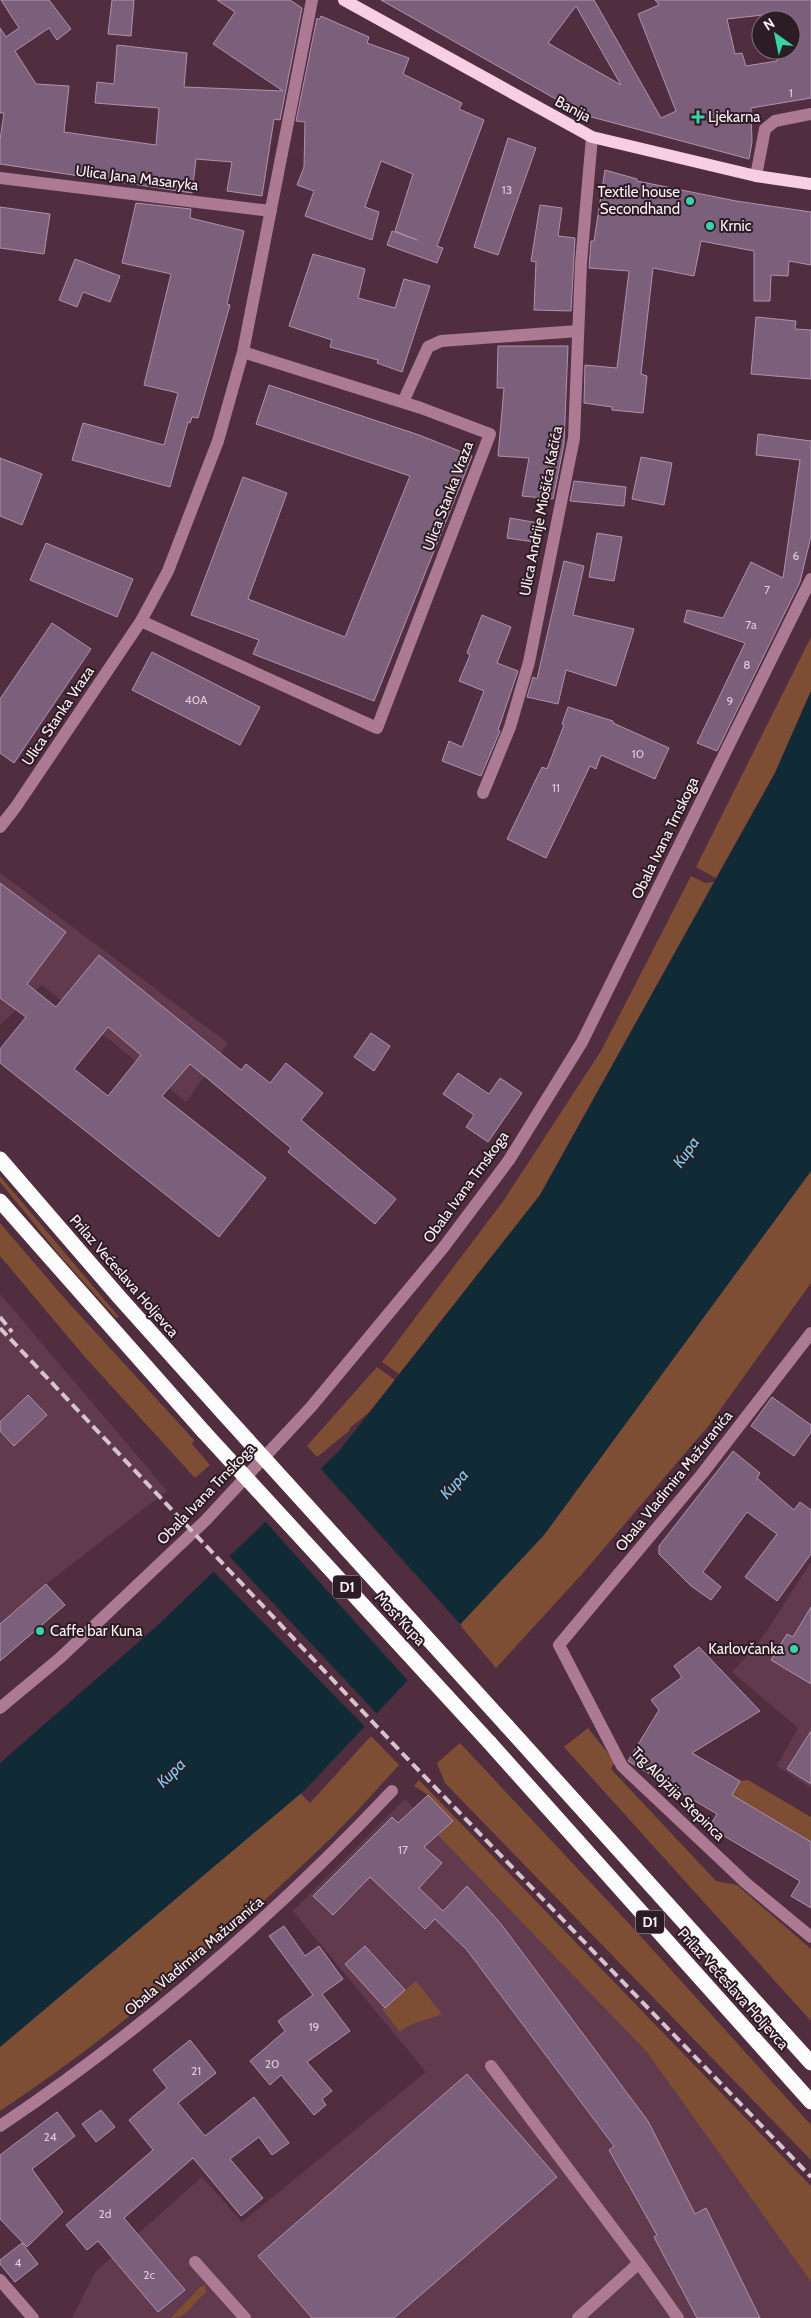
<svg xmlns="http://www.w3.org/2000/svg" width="811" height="2318" font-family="Cabin,sans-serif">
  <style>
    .built { fill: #613a4e }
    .green { fill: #7e4e34 }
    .water { fill: #102b36 }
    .pier { fill: #502e40 }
    .building { fill: #7c5f7b; stroke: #b091ae; fill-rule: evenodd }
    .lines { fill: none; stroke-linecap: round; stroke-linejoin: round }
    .minor { stroke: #ac7a93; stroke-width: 12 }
    .major { stroke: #f8cee2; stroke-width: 12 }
    .highway { stroke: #fcfcfc; stroke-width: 15 }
    .rail { stroke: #d6c4cc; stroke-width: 4; stroke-dasharray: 10 5; stroke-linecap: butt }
    .highway-bridge { stroke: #fcfcfc; stroke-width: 15 }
    .poi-dot { fill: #37d4a6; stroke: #2c1c24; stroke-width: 2 }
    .labels { text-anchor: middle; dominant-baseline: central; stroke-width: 4; stroke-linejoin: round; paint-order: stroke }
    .number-label { font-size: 12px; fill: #deccd7 }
    .shield { fill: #2c1c24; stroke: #bfb0b7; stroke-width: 1 }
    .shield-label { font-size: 14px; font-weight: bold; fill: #fef0f6 }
    .street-label { font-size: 15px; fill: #fef0f6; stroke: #2c1c24 }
    .poi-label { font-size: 15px; fill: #fef0f6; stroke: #2c1c24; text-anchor: start }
    .water-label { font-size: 16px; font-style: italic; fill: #78d2f9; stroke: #2c1c24 }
  </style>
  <rect width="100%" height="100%" fill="#502e40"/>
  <path class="built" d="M0 873 228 1043 186 1102 42 985 0 1025Z
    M0 1294 167 1491 46 1584 0 1624Z
    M811 1562V1788L777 1766 798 1728 732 1672 759 1643Z
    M405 1799 646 2051 811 2282V2318H72L96 2271 202 2177 242 2222 426 2072 293 1911Z"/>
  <path class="green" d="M811 637V691L775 773 716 878 696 867Z
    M691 876 705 883 714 882 540 1195 399 1374 382 1362 504 1200 601 1051Z
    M811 1171V1283L710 1424 582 1574 496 1668 459 1624 544 1535Z
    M0 1176 119 1317 116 1318 62 1258 0 1182Z
    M0 1223 66 1300 194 1440 192 1444 210 1465 195 1478 85 1357 0 1256Z
    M377 1367 395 1380 373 1409 350 1428 349 1431 317 1457 307 1446Z
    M588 1728 615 1762 611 1769 716 1881 737 1885 811 1949V2021L564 1747Z
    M371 1736 399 1765C377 1789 355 1814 332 1837 229 1936 119 2032 0 2111V2047L300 1793 310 1803Z
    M460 1743 635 1930 811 2125V2160L445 1783 437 1763Z
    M419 1780 811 2186V2282L646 2051 438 1835 452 1821 428 1795 414 1786Z
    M748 1780 811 1817V1842L732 1795 740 1781Z
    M416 1981 442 2014 408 2026 400 2032 382 2009Z
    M205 2285 206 2293C192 2302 189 2318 171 2318L200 2287Z"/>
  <path class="water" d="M811 691V1171L544 1535 305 1790 0 2047V1763L158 1625 339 1451 540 1195 775 773Z"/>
  <path class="pier" d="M319 1467 462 1626 409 1682 264 1520Z
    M228 1555 378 1715 366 1728 212 1570Z"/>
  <path class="building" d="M1 0H49L71 29 57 40 49 28 15 51 36 84 69 86 64 132 156 145 159 108 95 103 97 82 114 84 117 45 187 53 184 87 283 91 213 44 235 12 217 0H290L302 8 280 120 274 119 262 196 227 191 232 162 196 159 192 193 0 164V140L4 113H0V28L6 37 19 28Z
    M112 0H134L131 36 108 34Z
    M381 0H594L661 118 676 111 638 14 659 5 655 0H811V98L751 108 752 142 749 159 584 115ZM576 6 621 85 548 43ZM772 14V20H791V50H775L777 61 746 66 742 53 735 54 727 19Z
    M321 16 369 37 367 43 409 58 403 74 462 103 459 109 484 120 437 246 443 248 437 263 387 245 392 231 417 240 395 231 413 174 381 161 365 207 379 212 372 240 305 216 314 191 297 185 304 167 305 122 296 121 317 18 319 20Z
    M508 138 536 148 498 255 474 247Z
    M605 170 637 179V181L736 201 811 212V265L789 261 788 276 771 275 770 301H754V251L701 241 694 276 653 268 641 374 647 376 643 413 612 410V407L584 403 585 365 617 368 629 271 589 268 591 241H594Z
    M136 203 191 209 190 218 244 231 227 304 230 305 198 418 192 417 190 423 188 422 170 487 72 460 83 423 164 445 178 393 144 385 171 274 122 263Z
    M540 205 562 208 558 236 575 238 571 311 534 310 536 262 531 261Z
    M0 207 50 214 44 254 0 248Z
    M313 254 365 269 358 298 395 308 404 279 430 286 402 372 377 363 378 360 330 347 332 340 289 326Z
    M75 259 120 276 110 302 83 292 77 307 59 300Z
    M756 317 796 321 795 329 811 330V379L751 374Z
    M498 346H568L564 444 553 499 522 496 529 458 498 456 504 388H497Z
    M269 385 419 435 472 456 374 701 253 654 259 640 191 615 243 477 287 493 248 599 345 637 410 476 256 424Z
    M758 434 811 441V536L800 582 717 751 697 743 745 643 684 622 687 610 723 618 751 562 783 578 800 460 756 455Z
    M641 457 672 463 664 505 632 499Z
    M0 458 42 474 22 525 0 516Z
    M574 481 626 487 624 506 570 501Z
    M510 518 544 524 541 543 507 538Z
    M597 533 622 537 614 581 589 577Z
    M46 543 133 579 117 617 30 580Z
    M564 561 584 566 573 615 634 629 616 686 566 670 558 704 527 697 533 677 537 679Z
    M482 615 511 627 497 663 518 671 498 730 500 731 481 776 442 761 449 741 462 747 484 691 459 681 470 655 467 653Z
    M52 623 91 649 14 763 0 753V699Z
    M152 652 260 707 240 745 132 690Z
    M568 707 613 721V723L669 748 655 779 601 755 596 769 590 766 546 858 507 839 542 767 547 769 564 725 562 724Z
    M0 883 66 932 27 984 56 1007 99 955 241 1070 246 1064 270 1083 286 1063 323 1093 301 1120 396 1199 375 1224 288 1152 291 1148 190 1064 162 1096 266 1178 219 1237 0 1063V1049L26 1017 0 998ZM108 1027 141 1055 108 1096 74 1069Z
    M371 1033 390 1046 374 1071 354 1057Z
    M458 1073 489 1094 500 1078 522 1093 488 1142 466 1127 474 1115 443 1094Z
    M28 1395 47 1415 14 1446 0 1431V1422Z
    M772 1397 811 1425V1432L794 1456 751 1426Z
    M733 1451 760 1473 757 1478 794 1510 800 1502 811 1510V1554L777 1601 745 1577 777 1534 747 1512 703 1572 721 1587 711 1600 691 1586 659 1554V1546Z
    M46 1584 65 1605 0 1661V1624Z
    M811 1607V1684L771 1660 787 1634 793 1637Z
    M699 1647 760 1711 692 1753 740 1781 732 1795 811 1842V1908L791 1896 800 1881 709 1827 717 1814 628 1761 659 1710 651 1700 682 1677 674 1666Z
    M811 1731V1784L787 1769Z
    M428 1795 453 1821 424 1847 442 1863 419 1888 443 1911 467 1886 501 1924 648 2121 695 2214 706 2208 760 2318H697L654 2237 657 2235 609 2150 614 2146 467 1950 435 1919 425 1929 370 1877 333 1915 313 1896 392 1817 398 1823Z
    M284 1926 305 1956 319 1946 343 1979 322 1994 350 2031 307 2062 332 2091 322 2099 326 2105 314 2115 281 2075 270 2085 250 2061 285 2031 278 2021 313 1995 269 1936Z
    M365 1946 405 1990 385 2008 345 1964Z
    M190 2040 216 2073 178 2103 205 2136 254 2097 289 2143 272 2155 259 2137 230 2159 263 2198 241 2216 193 2158 124 2218 185 2290 158 2312 98 2241 87 2250 66 2225 153 2150 129 2120 167 2088 153 2070Z
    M467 2074 557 2177 394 2318H312L258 2256Z
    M101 2110 115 2127 96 2142 82 2124Z
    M57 2112 75 2136 32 2169 63 2212 27 2247 0 2219V2155Z
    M22 2243 38 2264 15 2282 0 2264V2260Z"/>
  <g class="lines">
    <path class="minor" d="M756 176 765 129 775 121 811 114
      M0 178 271 211
      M243 352 421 408 490 434 377 728 141 621 168 571 218 441 243 352 312 0
      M403 402 428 347 441 341 578 331
      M483 793 510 727 529 662 574 438 581 263 592 137
      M0 827 15 808 141 621
      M811 1333 702 1474 559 1645 622 1766 747 1884 811 1937
      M0 1708 60 1658 205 1521 311 1407 443 1248 509 1160 582 1042 811 579
      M491 2066 639 2263
      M0 2126C143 2030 274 1916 392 1791
      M195 2262 245 2318
      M0 2280 33 2318
      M578 2318 639 2263 678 2318"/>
    <path class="major" d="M344 0 592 137 756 176 811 184"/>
    <path class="highway" d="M0 1159 120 1298 224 1414
      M0 1201 204 1432
      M507 1726 811 2063
      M489 1742 811 2102"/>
    <path class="rail" d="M0 1317 12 1332
      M0 1328 401 1752 811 2177"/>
    <path class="highway-bridge" d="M224 1414 507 1726
      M204 1432 489 1742"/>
  </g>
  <g class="poi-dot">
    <path d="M695.5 109.5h5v5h5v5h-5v5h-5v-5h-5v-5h5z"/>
    <circle cx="690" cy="201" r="5"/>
    <circle cx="710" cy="226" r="5"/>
    <circle cx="40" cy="1631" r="5"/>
    <circle cx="794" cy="1649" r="5"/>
  </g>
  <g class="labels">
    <g class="number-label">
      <text x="791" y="92">1</text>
      <text x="507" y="189">13</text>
      <text x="796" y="555">6</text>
      <text x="767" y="589">7</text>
      <text x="751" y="624">7a</text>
      <text x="747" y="664">8</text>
      <text x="196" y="699">40A</text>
      <text x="730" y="700">9</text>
      <text x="638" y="753">10</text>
      <text x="556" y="787">11</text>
      <text x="403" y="1849">17</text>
      <text x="314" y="2026">19</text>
      <text x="272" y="2063">20</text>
      <text x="196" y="2070">21</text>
      <text x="50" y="2136">24</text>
      <text x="105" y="2213">2d</text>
      <text x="18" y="2262">4</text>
      <text x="149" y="2274">2c</text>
    </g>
    <g class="shield">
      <rect x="333" y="1575.5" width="28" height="23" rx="4"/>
      <rect x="636" y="1910.5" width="28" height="23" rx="4"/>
    </g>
    <g class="shield-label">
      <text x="347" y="1587">D1</text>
      <text x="650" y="1922">D1</text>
    </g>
    <g class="street-label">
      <text transform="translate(573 109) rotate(28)">Banija</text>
      <text transform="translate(137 178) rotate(7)">Ulica Jana Masaryka</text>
      <text transform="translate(448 496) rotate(-69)">Ulica Stanka Vraza</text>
      <text transform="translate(541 511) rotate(-79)">Ulica Andrije Miošića Kačića</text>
      <text transform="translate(58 716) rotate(-56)">Ulica Stanka Vraza</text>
      <text transform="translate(665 838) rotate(-64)">Obala Ivana Trnskoga</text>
      <text transform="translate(466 1187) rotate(-54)">Obala Ivana Trnskoga</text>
      <text transform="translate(124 1276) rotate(49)">Prilaz Većeslava Holjevca</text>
      <text transform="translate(674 1481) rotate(-51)">Obala Vladimira Mažuranića</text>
      <text transform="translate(206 1494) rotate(-46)">Obala Ivana Trnskoga</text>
      <text transform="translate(400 1619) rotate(47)">Most Kupa</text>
      <text transform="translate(678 1794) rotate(45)">Trg Alojzija Stepinca</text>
      <text transform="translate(194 1956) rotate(-40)">Obala Vladimira Mažuranića</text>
      <text transform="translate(733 1989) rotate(48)">Prilaz Većeslava Holjevca</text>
    </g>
    <g class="poi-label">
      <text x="708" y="117">Ljekarna</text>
      <text x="680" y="192" text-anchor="end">Textile house<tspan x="680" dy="17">Secondhand</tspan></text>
      <text x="720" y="226">Krnic</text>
      <text x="50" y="1631">Caffe bar Kuna</text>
      <text x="784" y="1649" text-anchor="end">Karlovčanka</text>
    </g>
    <g class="water-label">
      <text transform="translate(686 1152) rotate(-55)">Kupa</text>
      <text transform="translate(454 1484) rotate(-48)">Kupa</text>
      <text transform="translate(171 1773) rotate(-45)">Kupa</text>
    </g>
  </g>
  <g transform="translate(776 35) rotate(327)"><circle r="24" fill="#2c1c24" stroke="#807178"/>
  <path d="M0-4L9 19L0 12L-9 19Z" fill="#37d4a6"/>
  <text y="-8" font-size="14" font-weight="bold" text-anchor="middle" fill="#fef0f6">N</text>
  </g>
</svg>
